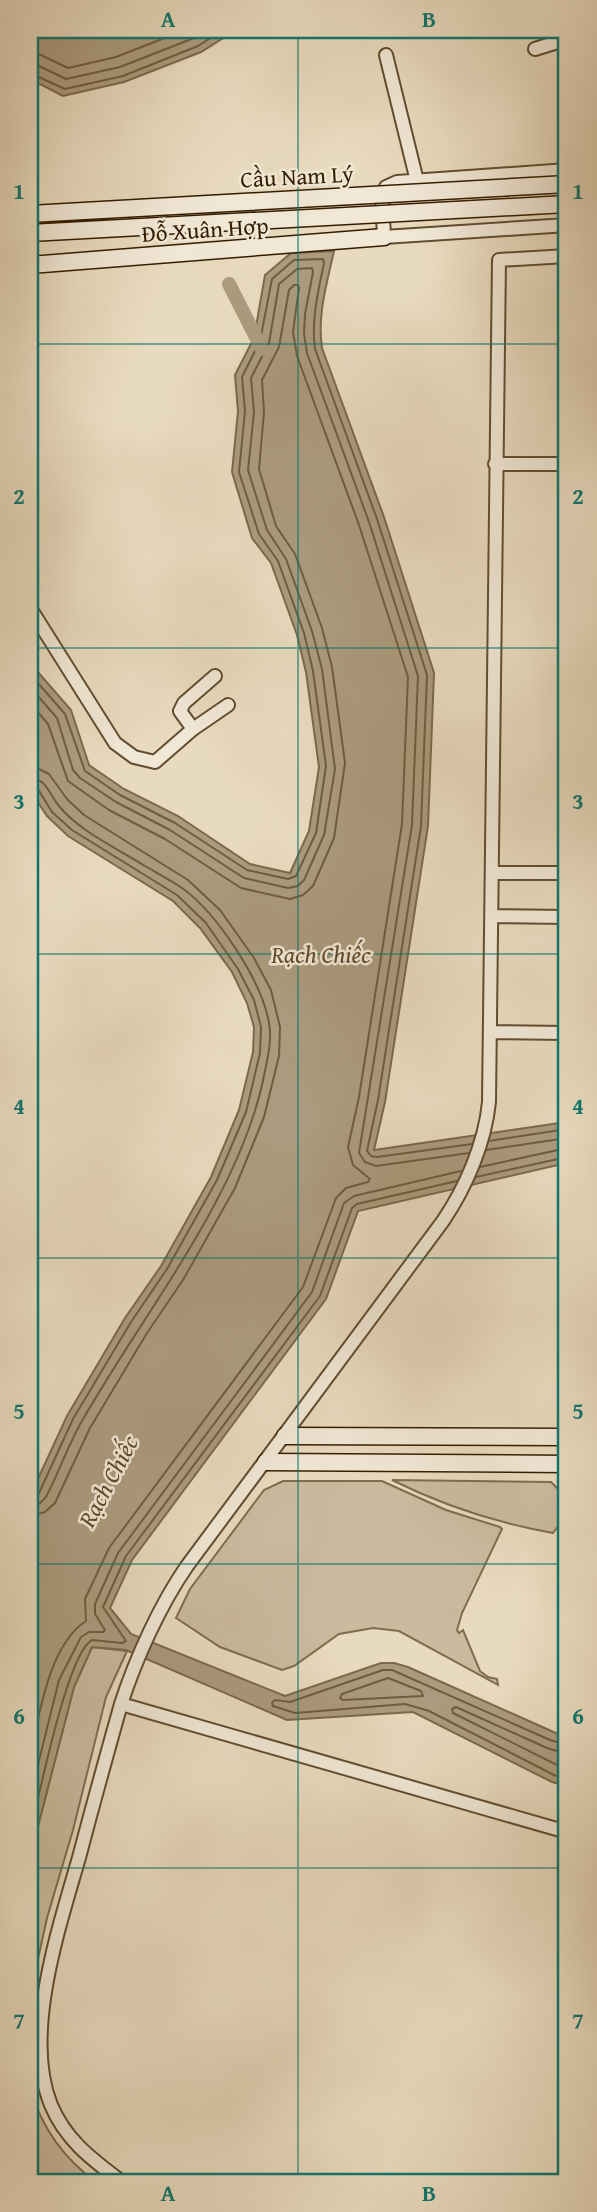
<svg xmlns="http://www.w3.org/2000/svg" width="597" height="2212" font-family="'Gentium Book Plus',serif">
  <style>
    .green { fill: #caba9e; stroke: #806c4f; stroke-width: 2 }
    .water { fill: #ab9a7d; stroke: #7c684b; stroke-width: 2 }
    .lines { fill: none; stroke-linecap: round; stroke-linejoin: round }
    .shore { stroke: #705c3e; stroke-width: 2 }
    .canal { stroke: #ab9a7d; stroke-width: 14 }
    .street-casing { stroke: #624d30; stroke-width: 16 }
    .secondary-casing { stroke: #351e00; stroke-width: 19 }
    .street { stroke: #f0e7d5; stroke-width: 12 }
    .secondary { stroke: #f0e7d5; stroke-width: 16 }
    .secondary-bridge-casing { stroke: #351e00; stroke-width: 19; stroke-linecap: butt }
    .secondary-bridge { stroke: #f0e7d5; stroke-width: 16 }
    .grid { fill: none; stroke: #0f766e; stroke-width: 2; stroke-opacity: 0.55 }
    .labels { text-anchor: middle; dominant-baseline: central; stroke-width: 5; stroke-linejoin: round; paint-order: stroke }
    .street-label { font-size: 23px; fill: #351e00; stroke: #f0e7d5 }
    .water-label { font-size: 24px; font-style: italic; fill: #5e492c; stroke: #f0e7d5 }
    .neatline { fill: none; stroke: #0f766e; stroke-width: 2.5 }
    .grid-label { font-size: 23px; text-anchor: middle; font-weight: bold; fill: #0f766e }
  </style>
  <rect width="100%" height="100%" fill="#e8dabe"/>
  <filter id="stains"><feTurbulence type="fractalNoise" baseFrequency=".00286" numOctaves="4"/><feColorMatrix values="0 0 0 0 .2 0 0 0 0 .09 0 0 0 0 .02 0 0 0 .5 -.17"/></filter>
  <radialGradient id="worn" r=".72"><stop offset=".6" stop-color="#630" stop-opacity="0"/><stop offset="1" stop-color="#630" stop-opacity=".3"/></radialGradient>
  <path class="green" d="M392 1480 551 1482 567 1498V1514L553 1533C497 1523 444 1506 392 1480Z
    M283 1481H382L446 1510 500 1527 502 1529 462 1613 457 1630 459 1633 463 1630 480 1671 488 1677 497 1679 498 1685 399 1631 373 1628 339 1634 294 1666 282 1670 220 1647 176 1618 190 1589 264 1490Z
    M92 1647 127 1651 106 1697 73 1830 47 1918 36 1968 30 2013V1857L74 1687Z
    M30 2089C42 2128 63 2158 96 2182H39L33 2178 30 2171Z"/>
  <path class="water" d="M30 30H236L201 52 124 82 63 96 30 79Z
    M334 251C327 283 317 315 322 348L384 517 434 673 428 826 385 1102 374 1150 567 1122V1163L358 1211 326 1299 132 1560 110 1608 131 1634 285 1696 381 1663H394L408 1667 567 1738V1786L552 1782 413 1712 287 1720 126 1650 92 1647 74 1687 30 1857V1496L67 1416 125 1318 161 1266 211 1177 239 1110 253 1052 254 1027 247 1003 232 972 200 928 173 901 68 836 47 816 30 790V663L71 710 89 765 124 789 178 816 250 864 290 873 309 831 319 767 306 672 297 635 271 563 252 538 232 472 238 411 235 375 254 338 265 275 291 253Z"/>
  <g class="lines">
    <path class="shore" d="M30 54 41 55 68 68 116 57 185 30
      M30 64 39 66 66 79 120 67 194 38 207 30
      M30 73 65 89 123 76 198 46 223 30
      M30 674 65 714 85 771 120 795 175 823 247 870 288 879 296 876 316 833 326 766 313 671 304 633 278 561 259 534 239 472 245 411 242 377 260 341 272 279 294 260 323 259 324 263C318 292 311 320 315 349L377 519 427 675 421 826 378 1100 367 1151 371 1156 377 1157 472 1144
      M30 687 57 718 73 770 80 778 116 802 170 830 244 878 288 888 298 886 304 880 324 835 335 769 322 669 312 631 286 559 267 530 248 470 254 412 251 378 269 343 279 284 297 269 312 268 313 272 305 314 304 334 307 353 369 522 418 676 412 825 359 1153 365 1162 376 1166 469 1153
      M30 703 48 724 68 781 109 810 165 839 241 888 290 899 303 895 313 886 334 838 345 763 332 667 322 628 295 554 276 526 259 469 264 412 262 380 279 347 289 290 294 285H298L299 288 293 332 297 356 359 525 408 677 402 824 359 1097 348 1147 353 1165 370 1179 368 1182 346 1188 336 1198 303 1287 109 1548 85 1599 86 1621C49 1645 40 1713 30 1754
      M30 768 39 769 49 774 67 799 84 815 188 880 220 910 254 958 271 990 280 1027 279 1056 264 1117 235 1188 183 1280 147 1333 90 1428 55 1503 45 1512 30 1516
      M30 778C47 779 49 794 59 806 80 832 117 848 145 866 157 873 170 880 182 888 217 913 262 981 269 1023 272 1039 268 1056 265 1071 242 1194 143 1313 82 1421 68 1445 59 1472 46 1497L39 1504 30 1505
      M30 787 38 789 52 812 72 830 177 895 206 923 238 969 254 1000 261 1027 260 1053 246 1112 217 1180 167 1269 131 1322 73 1419 39 1493 30 1496
      M489 1141 567 1129
      M486 1150 567 1138
      M480 1167 567 1148
      M476 1177 567 1157
      M388 1678 421 1691 423 1696 343 1700 340 1698 342 1694Z
      M567 1745 550 1740 392 1670H383L290 1702 275 1700 272 1703 273 1706 295 1713 405 1704 429 1711 554 1775 567 1779
      M567 1754 547 1748 456 1707 452 1709 453 1713 567 1770
      M30 1797 59 1680 81 1637 89 1632H103L105 1630 95 1614V1604L118 1553 312 1292 344 1203 354 1196 461 1171
      M30 1831C39 1799 67 1653 92 1640L122 1643 126 1641 103 1607 126 1556 320 1296 352 1208 357 1204 457 1181"/>
    <path class="canal" d="M229 284 262 349"/>
    <defs>
      <path id="street" d="M535 49 567 39
        M386 55 417 181
        M567 170 397 182 386 187 382 195 384 237 567 225
        M495 464H567
        M30 608 115 743 134 757 155 762 193 729 228 705
        M193 729 180 711 184 703 215 676
        M493 873H567
        M493 916 567 917
        M491 1032 567 1033
        M121 1704 567 1832
        M122 2182C93 2160 66 2141 51 2105 22 2034 60 1925 80 1854 93 1804 107 1754 121 1704 136 1658 160 1605 187 1566L443 1221C466 1187 485 1143 489 1102 495 821 493 541 499 260L567 256"/>
      <path id="secondary" d="M30 265 384 237
        M285 1436 567 1437
        M266 1462 567 1464"/>
    </defs>
    <use href="#street" class="street-casing"/>
    <use href="#secondary" class="secondary-casing"/>
    <use href="#street" class="street"/>
    <use href="#secondary" class="secondary"/>
    <defs>
      <path id="secondary-bridge" d="M30 214 567 184
        M30 233 567 204"/>
    </defs>
    <use href="#secondary-bridge" class="secondary-bridge-casing"/>
    <use href="#secondary-bridge" class="secondary-bridge"/>
  </g>
  <path class="grid" d="M298 30V2182M30 344H567M30 648H567M30 954H567M30 1258H567M30 1564H567M30 1868H567"/>
  <g class="labels">
    <g class="street-label">
      <text transform="translate(297 176) rotate(-3)">Cầu Nam Lý</text>
      <text transform="translate(205 229) rotate(-4)">Đỗ Xuân Hợp</text>
    </g>
    <g class="water-label">
      <text x="321" y="954">Rạch Chiếc</text>
      <text transform="translate(108 1481) rotate(-62)">Rạch Chiếc</text>
    </g>
  </g>
  <rect width="597" height="2212" fill="none" stroke="#e8dabe" stroke-width="77"/>
  <rect x="38" y="38" width="520" height="2136" class="neatline"/>
  <g class="grid-label">
    <text x="168" y="27">A</text>
    <text x="429" y="27">B</text>
    <text x="19" y="199">1</text>
    <text x="578" y="199">1</text>
    <text x="19" y="504">2</text>
    <text x="578" y="504">2</text>
    <text x="19" y="809">3</text>
    <text x="578" y="809">3</text>
    <text x="19" y="1114">4</text>
    <text x="578" y="1114">4</text>
    <text x="19" y="1419">5</text>
    <text x="578" y="1419">5</text>
    <text x="19" y="1724">6</text>
    <text x="578" y="1724">6</text>
    <text x="19" y="2029">7</text>
    <text x="578" y="2029">7</text>
    <text x="168" y="2201">A</text>
    <text x="429" y="2201">B</text>
  </g>
  <rect width="100%" height="100%" filter="url(#stains)"/>
  <rect width="100%" height="100%" fill="url(#worn)"/>
</svg>
